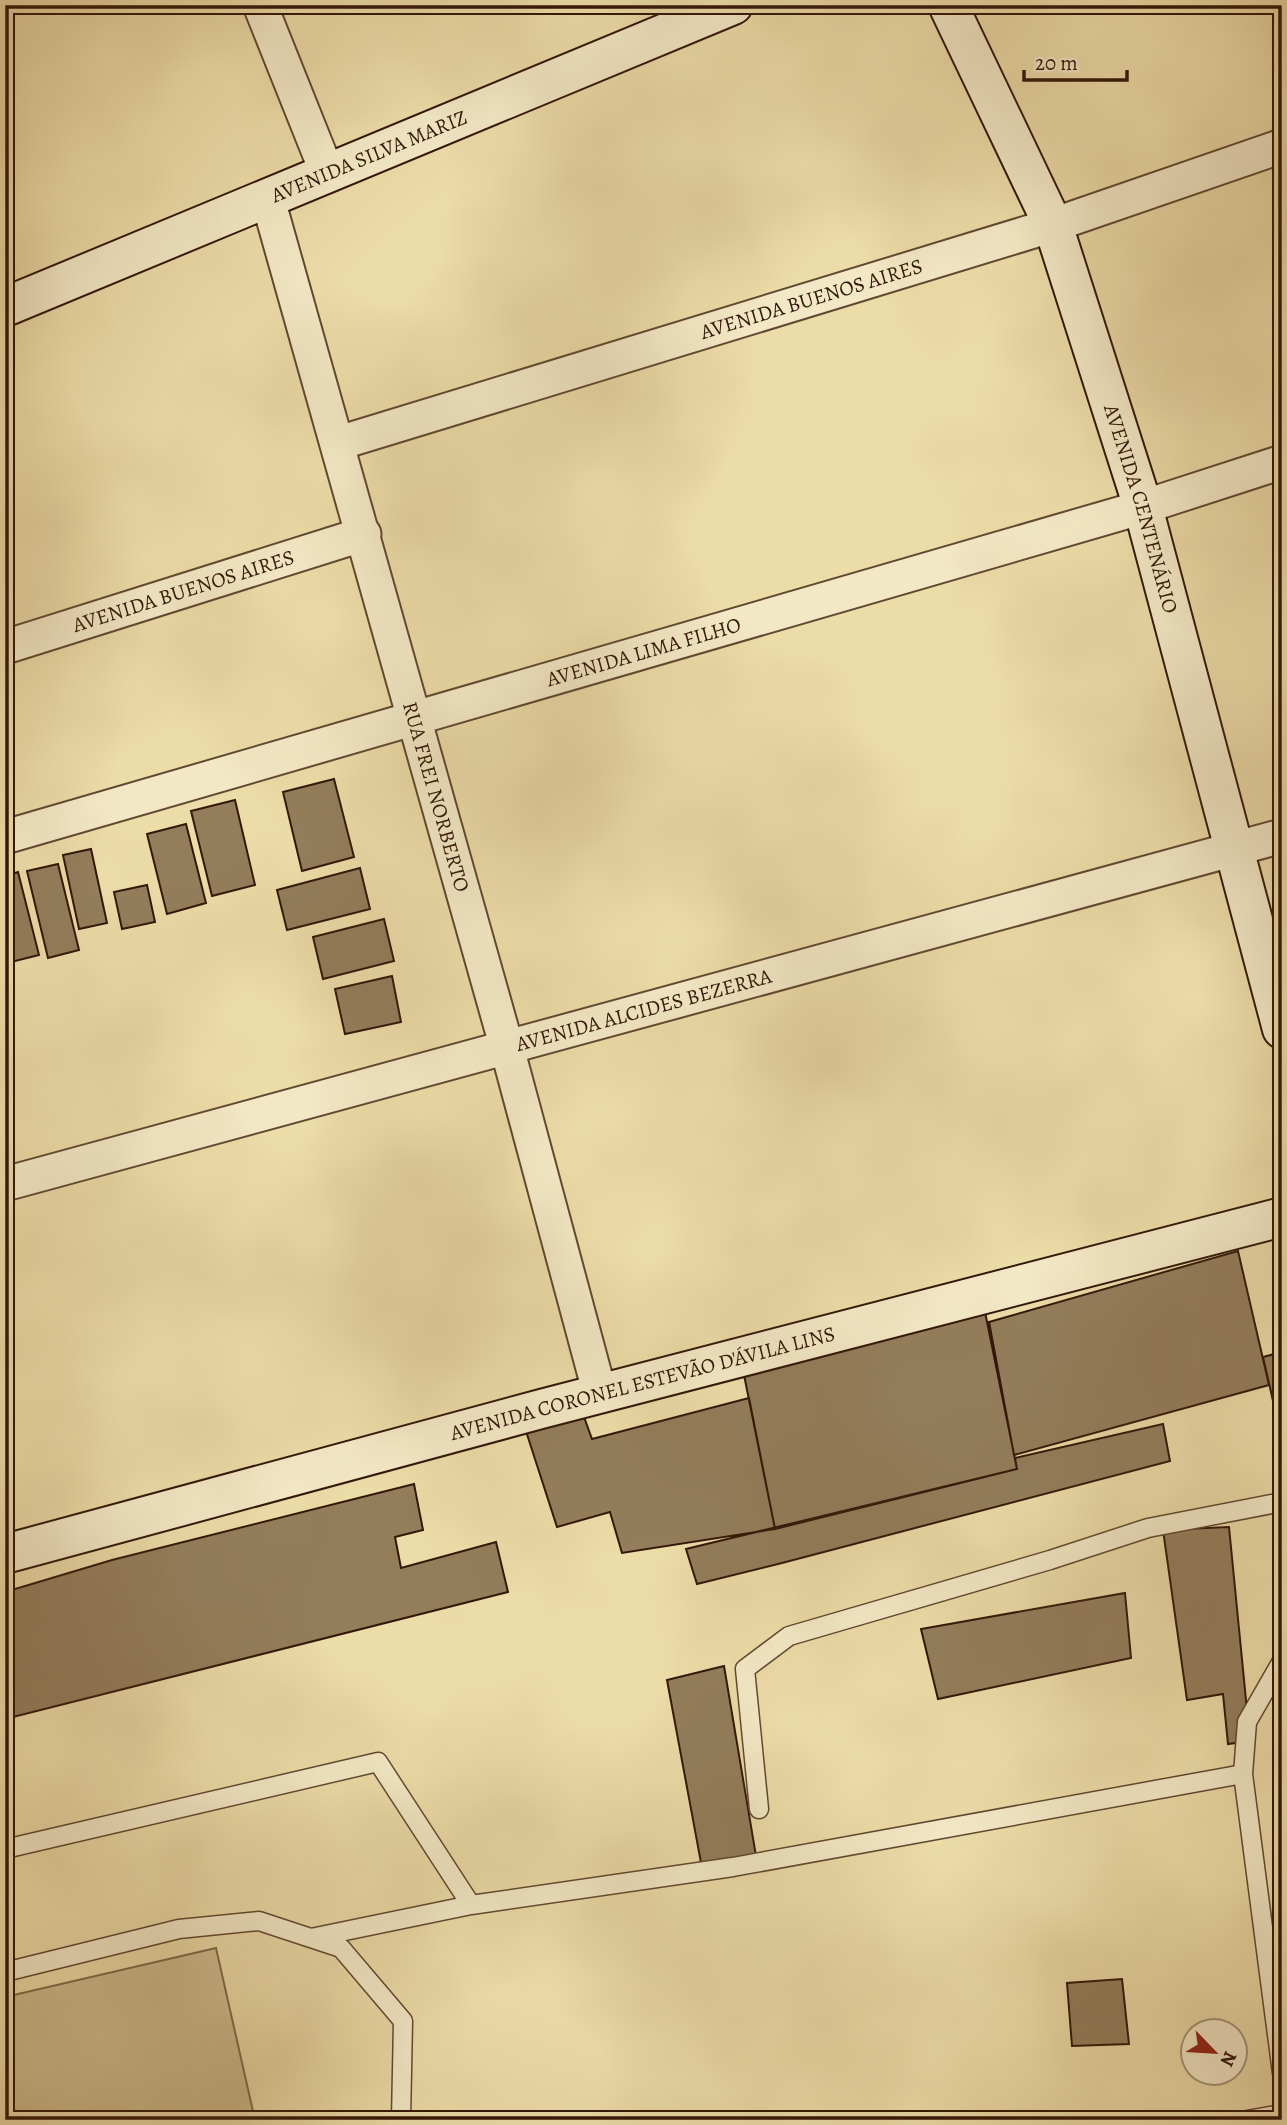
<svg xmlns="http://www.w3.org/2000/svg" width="1287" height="2125" font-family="Alegreya,serif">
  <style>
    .green { fill: #cdbb8d; stroke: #80694a; stroke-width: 2 }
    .building { fill: #937d5b; stroke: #331708; stroke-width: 2 }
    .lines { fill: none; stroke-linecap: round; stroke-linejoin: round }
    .lane-casing { stroke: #614830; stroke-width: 21 }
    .street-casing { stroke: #614830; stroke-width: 37 }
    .secondary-casing { stroke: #331708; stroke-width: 42 }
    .lane { stroke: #f3e8c6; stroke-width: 18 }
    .street { stroke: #f3e8c6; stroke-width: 33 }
    .secondary { stroke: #f3e8c6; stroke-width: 38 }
    .labels { text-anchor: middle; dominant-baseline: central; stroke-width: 7; stroke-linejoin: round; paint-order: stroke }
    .street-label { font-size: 21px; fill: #331708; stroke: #f3e8c6 }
  </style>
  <rect width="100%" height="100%" fill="#ecdca8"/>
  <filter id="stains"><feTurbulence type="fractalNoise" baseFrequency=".00286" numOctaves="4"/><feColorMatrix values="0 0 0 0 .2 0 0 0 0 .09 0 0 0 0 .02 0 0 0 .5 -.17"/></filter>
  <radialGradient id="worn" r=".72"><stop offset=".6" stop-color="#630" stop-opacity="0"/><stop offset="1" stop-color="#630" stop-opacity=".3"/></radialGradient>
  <path class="green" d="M216 1948 255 2120H5V1997Z"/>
  <path class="building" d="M334 779 354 857 302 871 283 792Z
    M235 800 255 885 212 896 191 811Z
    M186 824 206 903 167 914 147 834Z
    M91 849 107 923 79 929 63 855Z
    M58 864 79 950 48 958 27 871Z
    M360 868 370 909 287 930 277 890Z
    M18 872 39 955 7 963 5 876Z
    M147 885 155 922 122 929 114 892Z
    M384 919 394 961 323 979 313 937Z
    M392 976 401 1022 345 1034 335 989Z
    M1238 1251 1269 1385 1014 1455 989 1322Z
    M984 1307 1017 1469 775 1529 744 1375Z
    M1282 1352V1399L1273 1401 1263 1357Z
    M749 1398 775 1529 622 1553 610 1512 557 1527 523 1422 580 1406 592 1439Z
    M1163 1424 1170 1461 782 1563 697 1584 686 1549 1017 1469 1015 1458Z
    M414 1484 423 1530 395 1537 401 1568 496 1542 508 1592 5 1719V1592L112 1560Z
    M1229 1527 1250 1741 1228 1744 1223 1694 1187 1700 1163 1530Z
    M1125 1593 1131 1658 938 1699 921 1629Z
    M724 1666 756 1856 702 1868 667 1680Z
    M1122 1979 1129 2044 1072 2046 1067 1983Z"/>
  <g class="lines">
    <defs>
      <path id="lane" d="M1243 1774 1282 2073
        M759 1809 745 1669 789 1636 1050 1560 1148 1528 1282 1502
        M5 1849 378 1762 471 1905
        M311 1938 471 1905 733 1867 1243 1774 1247 1722 1282 1661
        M5 1972 179 1929 259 1921 341 1948 403 2021 401 2120
        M1247 2120 1282 2114"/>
      <g id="street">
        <path d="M260 5 328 175"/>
        <path id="s1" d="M268 200 507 1048 600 1394"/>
        <path id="s2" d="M339 443 1053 225 1282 146"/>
        <path id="s3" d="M5 647 364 534"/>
        <path id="s4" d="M5 837 1143 507 1282 462"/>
        <path id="s5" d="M5 1184 1282 836"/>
      </g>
      <g id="secondary">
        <path id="s6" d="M948 5 1053 225 1143 507 1282 1029"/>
        <path id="s7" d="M5 307 733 5"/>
        <path id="s8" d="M5 1554 541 1409 1282 1217"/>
      </g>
    </defs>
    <use href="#lane" class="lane-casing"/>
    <use href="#street" class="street-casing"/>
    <use href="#secondary" class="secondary-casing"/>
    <use href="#lane" class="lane"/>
    <use href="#street" class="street"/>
    <use href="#secondary" class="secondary"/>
  </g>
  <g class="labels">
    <g class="street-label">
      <text stroke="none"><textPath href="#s7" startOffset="394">AVENIDA SILVA MARIZ</textPath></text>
      <text stroke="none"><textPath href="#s2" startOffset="494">AVENIDA BUENOS AIRES</textPath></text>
      <text stroke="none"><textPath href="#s6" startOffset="541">AVENIDA CENTENÁRIO</textPath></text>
      <text stroke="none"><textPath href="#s3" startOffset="187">AVENIDA BUENOS AIRES</textPath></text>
      <text stroke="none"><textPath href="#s4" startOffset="665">AVENIDA LIMA FILHO</textPath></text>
      <text stroke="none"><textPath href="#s1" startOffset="620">RUA FREI NORBERTO</textPath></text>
      <text stroke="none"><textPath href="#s5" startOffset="662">AVENIDA ALCIDES BEZERRA</textPath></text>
      <text stroke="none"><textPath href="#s8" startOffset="660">AVENIDA CORONEL ESTEVÃO D'ÁVILA LINS</textPath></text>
    </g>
  </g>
  <rect width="1287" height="2125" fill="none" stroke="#ecdca8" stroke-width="28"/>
  <rect x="7" y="7" width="1273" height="2111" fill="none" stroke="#331708" stroke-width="3.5"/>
  <rect x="14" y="14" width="1259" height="2097" fill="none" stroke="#331708" stroke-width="2"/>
  <g transform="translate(1214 2052) rotate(115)"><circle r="33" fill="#f3e8c6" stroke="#a6947a" stroke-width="2"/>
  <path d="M0-5L12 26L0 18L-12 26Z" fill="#8f2418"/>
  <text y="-10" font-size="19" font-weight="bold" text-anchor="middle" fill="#331708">N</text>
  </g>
  <path d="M1024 70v10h103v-10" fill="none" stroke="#331708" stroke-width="3.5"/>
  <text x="1035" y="70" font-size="21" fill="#331708" stroke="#f3e8c6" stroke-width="5" paint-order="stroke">20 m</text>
  <rect width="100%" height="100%" filter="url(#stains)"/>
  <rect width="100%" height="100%" fill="url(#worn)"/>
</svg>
